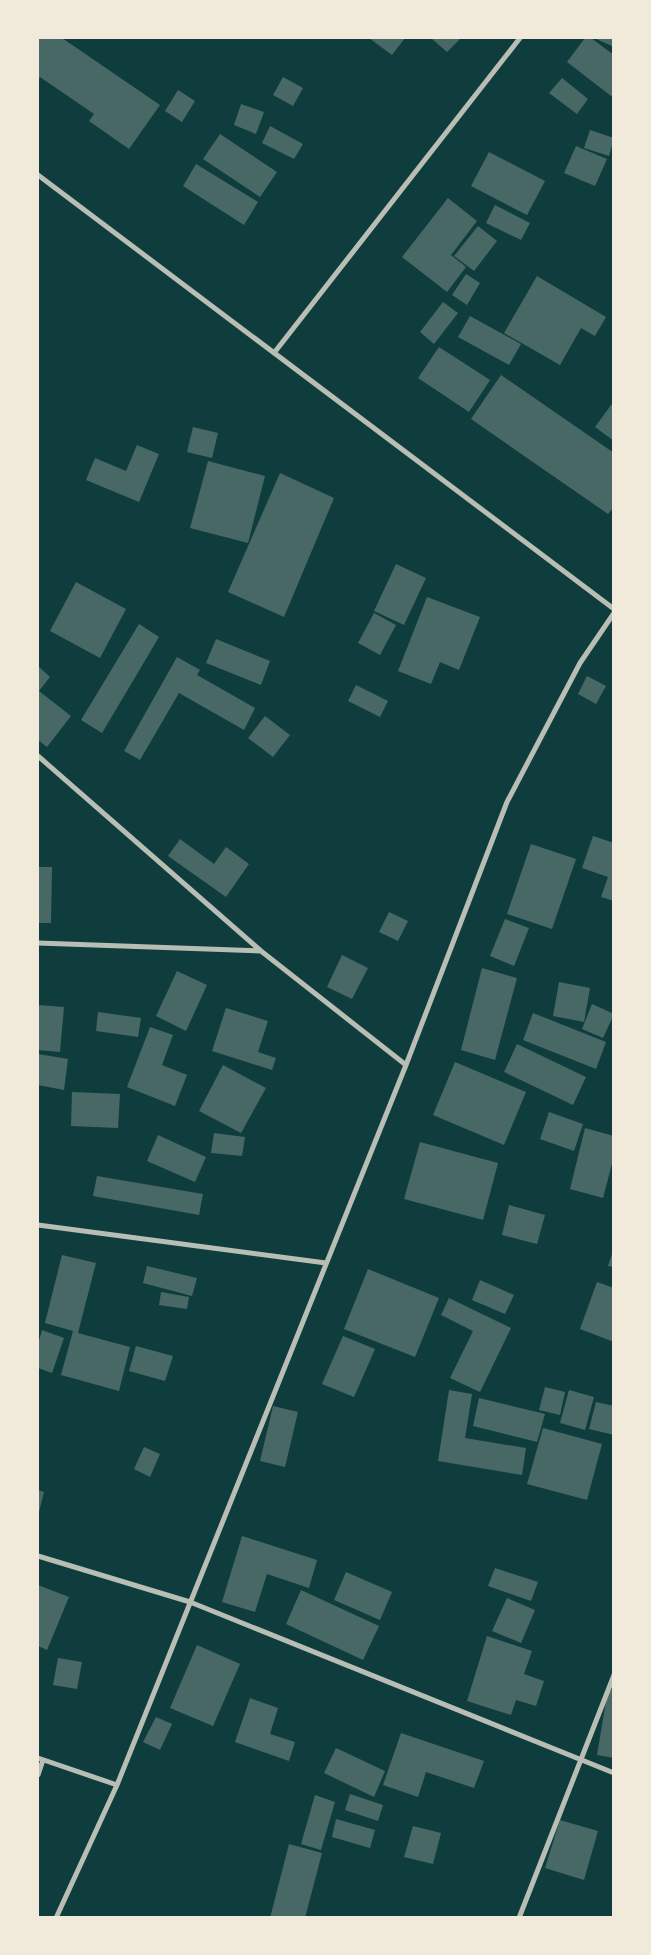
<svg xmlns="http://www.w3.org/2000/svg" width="651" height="1955" font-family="Manrope,sans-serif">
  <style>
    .building { fill: #486865 }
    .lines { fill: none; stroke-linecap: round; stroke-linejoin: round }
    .minor { stroke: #b8beb3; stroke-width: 5 }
  </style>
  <rect width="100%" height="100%" fill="#0f3d3e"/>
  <path class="building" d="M38 38H62L160 105 129 149 89 121 94 114 40 77 38 81Z
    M369 38H405L392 55Z
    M431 38H461L447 52Z
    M585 38H591L614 55V94L611 96 567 62Z
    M594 38H614V47Z
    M283 77 303 88 293 106 273 95Z
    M562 78 588 99 577 114 549 93Z
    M178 90 195 101 182 122 165 111Z
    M241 104 264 112 256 134 234 125Z
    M270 126 303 144 294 159 262 143Z
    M590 130 614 138 609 156 584 148Z
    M220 134 277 172 260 197 203 159Z
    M576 146 607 159 595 186 564 173Z
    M489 152 545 181 527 215 471 186Z
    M196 164 258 202 244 225 183 186Z
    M448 198 477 221 451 255 466 267 447 292 402 257Z
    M495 205 530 223 521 240 486 223Z
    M478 226 497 241 474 271 454 256Z
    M466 274 480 283 467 305 452 295Z
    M537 276 606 317 595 336 581 328 560 365 504 333Z
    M443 302 458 313 434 344 420 332Z
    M470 316 521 344 509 365 458 337Z
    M439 347 490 380 469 412 418 378Z
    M501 375 614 453V507L608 514 471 419Z
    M614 401V441L595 427Z
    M193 427 218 433 212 458 187 452Z
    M137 445 159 454 139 502 86 480 95 458 126 471Z
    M208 461 265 476 248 543 190 528Z
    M280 473 334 498 284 617 228 592Z
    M396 564 426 578 404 625 374 611Z
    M76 582 126 609 100 658 50 631Z
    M427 597 480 617 459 670 440 662 431 684 398 671Z
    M374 613 396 625 380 655 358 643Z
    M139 624 159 637 102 733 81 720Z
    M216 639 270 661 261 685 206 663Z
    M177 657 200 670 197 675 255 708 244 730 179 693 140 760 124 751Z
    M38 666 50 677 39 691 71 716 47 747 38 740Z
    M587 676 606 686 596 704 578 694Z
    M356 685 388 701 380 717 348 701Z
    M265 716 290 735 273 757 248 738Z
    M593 836 614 843V901L601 897 608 877 582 868Z
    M180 839 214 864 226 847 249 864 226 897 168 856Z
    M531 844 576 859 552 929 507 914Z
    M38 867H52L51 923H38Z
    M389 912 408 921 398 941 379 932Z
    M505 919 529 928 514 966 490 956Z
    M342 955 368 968 352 999 327 987Z
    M482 968 517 978 495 1060 461 1050Z
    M177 971 207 985 186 1031 156 1016Z
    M559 982 590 988 584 1022 553 1016Z
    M592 1004 614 1014 603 1038 582 1029Z
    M38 1005 64 1007 60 1052 38 1050Z
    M226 1008 268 1021 258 1052 276 1058 272 1070 212 1051Z
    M98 1012 141 1018 138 1037 96 1031Z
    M533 1013 606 1042 596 1069 523 1040Z
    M150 1027 173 1035 162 1065 187 1075 175 1106 127 1087Z
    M517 1044 586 1077 573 1105 504 1072Z
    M38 1054 68 1059 64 1090 38 1085Z
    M455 1062 526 1092 504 1145 433 1115Z
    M223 1065 266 1088 241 1133 199 1111Z
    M72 1092 120 1094 118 1128 71 1126Z
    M549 1112 583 1124 574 1151 540 1139Z
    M585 1128 614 1136V1156L603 1198 570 1189Z
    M214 1133 245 1137 242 1156 211 1153Z
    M158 1135 206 1157 195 1182 147 1161Z
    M420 1142 498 1163 483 1220 404 1199Z
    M97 1176 203 1194 199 1215 93 1196Z
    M509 1205 545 1215 537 1244 502 1235Z
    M614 1248V1267L608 1266Z
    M62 1255 96 1263 78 1333 130 1347 119 1391 61 1375 73 1331 45 1323Z
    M147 1266 197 1278 192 1296 143 1283Z
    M368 1269 439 1298 415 1357 344 1329Z
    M480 1280 514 1295 505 1314 472 1300Z
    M597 1282 614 1288V1342L580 1329Z
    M161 1292 189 1297 187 1309 159 1305Z
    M449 1298 511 1328 480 1392 450 1378 473 1331 441 1315Z
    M42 1330 64 1338 52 1373 38 1368V1344Z
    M343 1336 375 1349 354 1397 322 1384Z
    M136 1346 173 1356 165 1381 129 1371Z
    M545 1387 565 1392 560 1415 539 1410Z
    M449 1390 472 1394 465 1438 526 1448 522 1475 438 1461Z
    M569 1390 594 1397 585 1430 560 1423Z
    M479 1398 545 1414 537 1442 473 1426Z
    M596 1402 614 1406V1435L589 1429Z
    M273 1406 298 1412 285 1467 260 1461Z
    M543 1428 602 1444 587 1500 527 1484Z
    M144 1447 160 1454 150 1477 134 1469Z
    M38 1490 44 1492 38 1516Z
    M242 1536 317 1560 309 1588 267 1574 255 1612 222 1602Z
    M495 1568 538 1582 531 1601 488 1586Z
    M346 1572 392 1592 380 1620 334 1600Z
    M38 1585 69 1597 47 1650 38 1646Z
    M301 1590 379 1626 363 1660 286 1624Z
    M507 1598 535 1610 521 1643 492 1631Z
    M487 1636 532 1651 524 1674 544 1681 536 1706 516 1700 511 1715 467 1701Z
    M197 1645 240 1664 213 1726 170 1708Z
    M58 1658 82 1662 77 1689 53 1685Z
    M608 1689 614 1690V1758L597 1755Z
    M250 1698 278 1708 270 1734 295 1742 289 1761 235 1742Z
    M156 1717 172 1724 160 1750 143 1742Z
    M401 1733 484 1761 474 1788 426 1772 418 1797 383 1785Z
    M336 1748 385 1771 374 1797 324 1773Z
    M350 1794 383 1805 378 1821 345 1810Z
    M315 1795 335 1802 321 1850 301 1844Z
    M336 1819 375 1830 370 1848 332 1837Z
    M560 1820 598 1831 584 1880 545 1868Z
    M413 1826 441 1833 433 1864 404 1857Z
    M289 1844 322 1853 305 1918H270Z"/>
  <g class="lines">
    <path class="minor" d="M38 175 614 609
      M274 353 520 38
      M38 756 261 951 406 1065
      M38 943 261 951
      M38 1225 326 1263
      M38 1556 190 1602 614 1773
      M38 1758 117 1785
      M38 1775 43 1760
      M56 1918 117 1785 406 1065 507 802 580 663 614 613
      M519 1918 614 1675"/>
  </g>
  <rect width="651" height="1955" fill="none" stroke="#f1e9da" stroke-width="78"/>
</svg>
